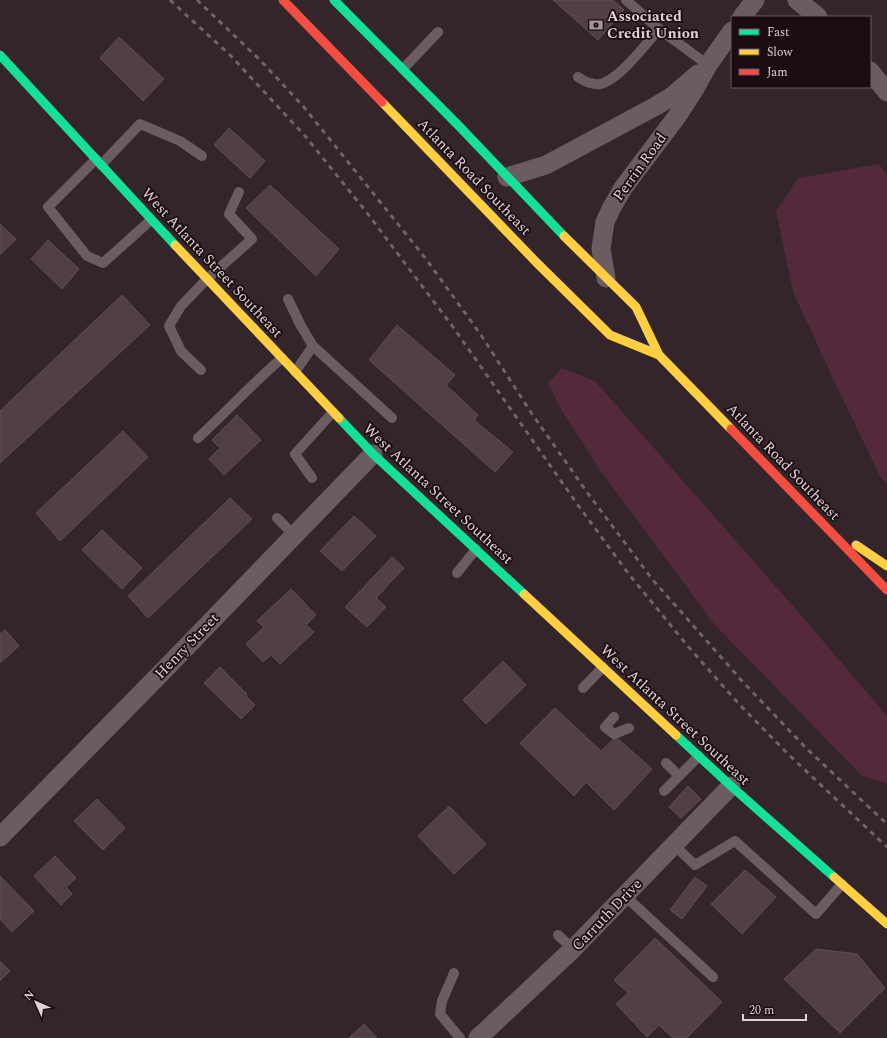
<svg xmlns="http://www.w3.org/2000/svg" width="887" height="1038" font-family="Spectral,serif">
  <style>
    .green { fill: #54293b }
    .building { fill: #523e46; stroke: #5c4f54 }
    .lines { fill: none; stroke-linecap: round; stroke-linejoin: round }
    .lane { stroke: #6a5c62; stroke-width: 10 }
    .street { stroke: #6a5c62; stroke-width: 19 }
    .fast { stroke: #16e098; stroke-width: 9 }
    .slow { stroke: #ffcf43; stroke-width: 9 }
    .jam { stroke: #f24e42; stroke-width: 9 }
    .rail { stroke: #706367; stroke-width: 3; stroke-dasharray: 5 5; stroke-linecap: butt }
    .labels { text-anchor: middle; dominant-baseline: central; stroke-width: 3.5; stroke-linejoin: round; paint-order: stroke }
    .poi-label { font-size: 15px; font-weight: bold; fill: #e1cfd5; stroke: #190d12; text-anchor: start }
    .street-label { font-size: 15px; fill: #e1cfd5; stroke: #190d12 }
  </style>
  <rect width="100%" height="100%" fill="#34252b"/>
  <path class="green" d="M879 164 887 175V484L880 476 836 385 793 292 776 211 798 178Z
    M562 368 595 381 793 606 887 716V783L862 776 714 624 600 470 562 411 548 383Z"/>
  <path class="building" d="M553 0H613L624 10 598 40Z
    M119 37 164 79 143 101 100 58Z
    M229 128 265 161 250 178 214 145Z
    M270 185 339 249 316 276 246 208Z
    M0 224 16 239 0 255Z
    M48 240 79 269 62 289 31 259Z
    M122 295 150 325 0 463V411Z
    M397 325 455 375 446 385 478 415 474 420 513 452 495 472 369 360Z
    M237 415 261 440 224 475 209 459 220 448 212 440Z
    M123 431 148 457 60 541 36 513Z
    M230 498 252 519 148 618 128 596Z
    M354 516 376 536 342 571 320 551Z
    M102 530 142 568 122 589 82 550Z
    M392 557 404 568 376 598 386 607 367 627 345 607Z
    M291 589 316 615 306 625 314 632 280 664 271 655 263 662 246 644 264 627 257 621Z
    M5 630 19 646 0 663V634Z
    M503 661 526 685 486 724 463 700Z
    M220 667 247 694 246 696 255 705 241 719 204 683Z
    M555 708 601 751 616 737 652 769 614 810 586 782 574 796 520 743Z
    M688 786 701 799 681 818 669 807Z
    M97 799 125 828 103 850 74 821Z
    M449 806 486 844 454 874 418 836Z
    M55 856 76 878 66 887 72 894 61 905 34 876Z
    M745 870 776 897 742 934 711 904Z
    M0 876 34 911 12 932 0 919Z
    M695 877 707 886 682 919 670 910Z
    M655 938 722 1002 687 1038H673L659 1025 647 1037 616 1004 628 993 614 980Z
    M816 949 857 954 885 988 840 1033 784 979Z
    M0 961 10 971 0 981Z
    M364 1024 377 1038H349Z"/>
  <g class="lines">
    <path class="lane" d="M626 0 659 29 708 65
      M403 69 438 32
      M578 77C585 82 591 85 600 84 619 80 646 44 659 29
      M96 159 48 207 87 256 103 263 151 220
      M101 165 140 124 180 141 202 156
      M288 299 301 326 313 346 392 418
      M201 370 181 351 169 326 181 306 207 279 252 239 229 214 239 192
      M295 372 313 346
      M198 438C227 411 253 383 282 358
      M312 478 295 454 333 412
      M277 518 294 535
      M457 573 476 549
      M583 688 603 667
      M614 717 605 727 614 734 629 728
      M666 763 679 776
      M664 791 699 756
      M674 845 695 865 735 841 816 914 842 884
      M625 896 713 977
      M558 935 573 949
      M454 973 442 1001 440 1014 460 1038"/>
    <path class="street" d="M797 0 818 17
      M742 17 755 0
      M870 71 887 92
      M507 177 546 165 656 106 671 97 698 74
      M606 278 601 249 605 222 611 209 623 188 678 115 694 90 708 65 732 31
      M0 837 166 668 373 454
      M478 1038 573 949 731 786"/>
    <path class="fast" d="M334 0 458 125 564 236
      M0 55 175 245
      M339 418 373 454 524 594
      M676 735 731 786 834 877"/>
    <path class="slow" d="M382 102 536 262 610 335 659 355
      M564 236 636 307 659 355 731 429
      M175 245 339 418
      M856 545 887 566
      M524 594 676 735
      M834 877 887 924"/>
    <path class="jam" d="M283 0 382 102
      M731 429 887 590"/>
    <path class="rail" d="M170 0 231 56 306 137 364 209 453 327 580 508 628 573 686 644 738 703 789 755 887 847
      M197 0 260 60 303 106 426 259 481 335 532 414 589 495 652 579 742 681 807 749 887 824"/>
  </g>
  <defs>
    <symbol id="bank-bare" viewBox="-9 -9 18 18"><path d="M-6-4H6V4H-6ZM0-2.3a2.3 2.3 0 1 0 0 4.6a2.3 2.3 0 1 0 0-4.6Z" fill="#a4949a" stroke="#190d12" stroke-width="2.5" paint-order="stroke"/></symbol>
  </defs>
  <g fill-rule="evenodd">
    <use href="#bank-bare" x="586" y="15" width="20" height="20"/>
  </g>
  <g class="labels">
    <g class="poi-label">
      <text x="607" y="16">Associated<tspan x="607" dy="17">Credit Union</tspan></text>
    </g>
    <g class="street-label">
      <text transform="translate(640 167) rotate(-54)">Perrin Road</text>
      <text transform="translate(474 177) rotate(46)">Atlanta Road Southeast</text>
      <text transform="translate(212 263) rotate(47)">West Atlanta Street Southeast</text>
      <text transform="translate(783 462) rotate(46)">Atlanta Road Southeast</text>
      <text transform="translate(438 494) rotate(43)">West Atlanta Street Southeast</text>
      <text transform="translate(187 646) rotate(-46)">Henry Street</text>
      <text transform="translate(675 715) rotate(43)">West Atlanta Street Southeast</text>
      <text transform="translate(607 915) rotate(-46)">Carruth Drive</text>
    </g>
  </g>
  <rect x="731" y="16" width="140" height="72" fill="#190d12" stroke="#695b60"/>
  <rect x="739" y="29" width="20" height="6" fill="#16e098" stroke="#695b60"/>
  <text x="767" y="36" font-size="12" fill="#e1cfd5">Fast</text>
  <rect x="739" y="49" width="20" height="6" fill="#ffcf43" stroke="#695b60"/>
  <text x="767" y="56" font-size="12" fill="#e1cfd5">Slow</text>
  <rect x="739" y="69" width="20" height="6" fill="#f24e42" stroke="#695b60"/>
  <text x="767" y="76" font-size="12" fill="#e1cfd5">Jam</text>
  <g transform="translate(36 1002) rotate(315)" stroke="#190d12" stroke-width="3" paint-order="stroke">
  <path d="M0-3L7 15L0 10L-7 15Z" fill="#e1cfd5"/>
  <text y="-6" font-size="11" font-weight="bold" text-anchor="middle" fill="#e1cfd5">N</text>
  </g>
  <path d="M743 1014v6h63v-6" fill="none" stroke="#e1cfd5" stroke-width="2"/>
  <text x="749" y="1014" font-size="12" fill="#e1cfd5" stroke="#190d12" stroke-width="3" paint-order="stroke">20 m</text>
</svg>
